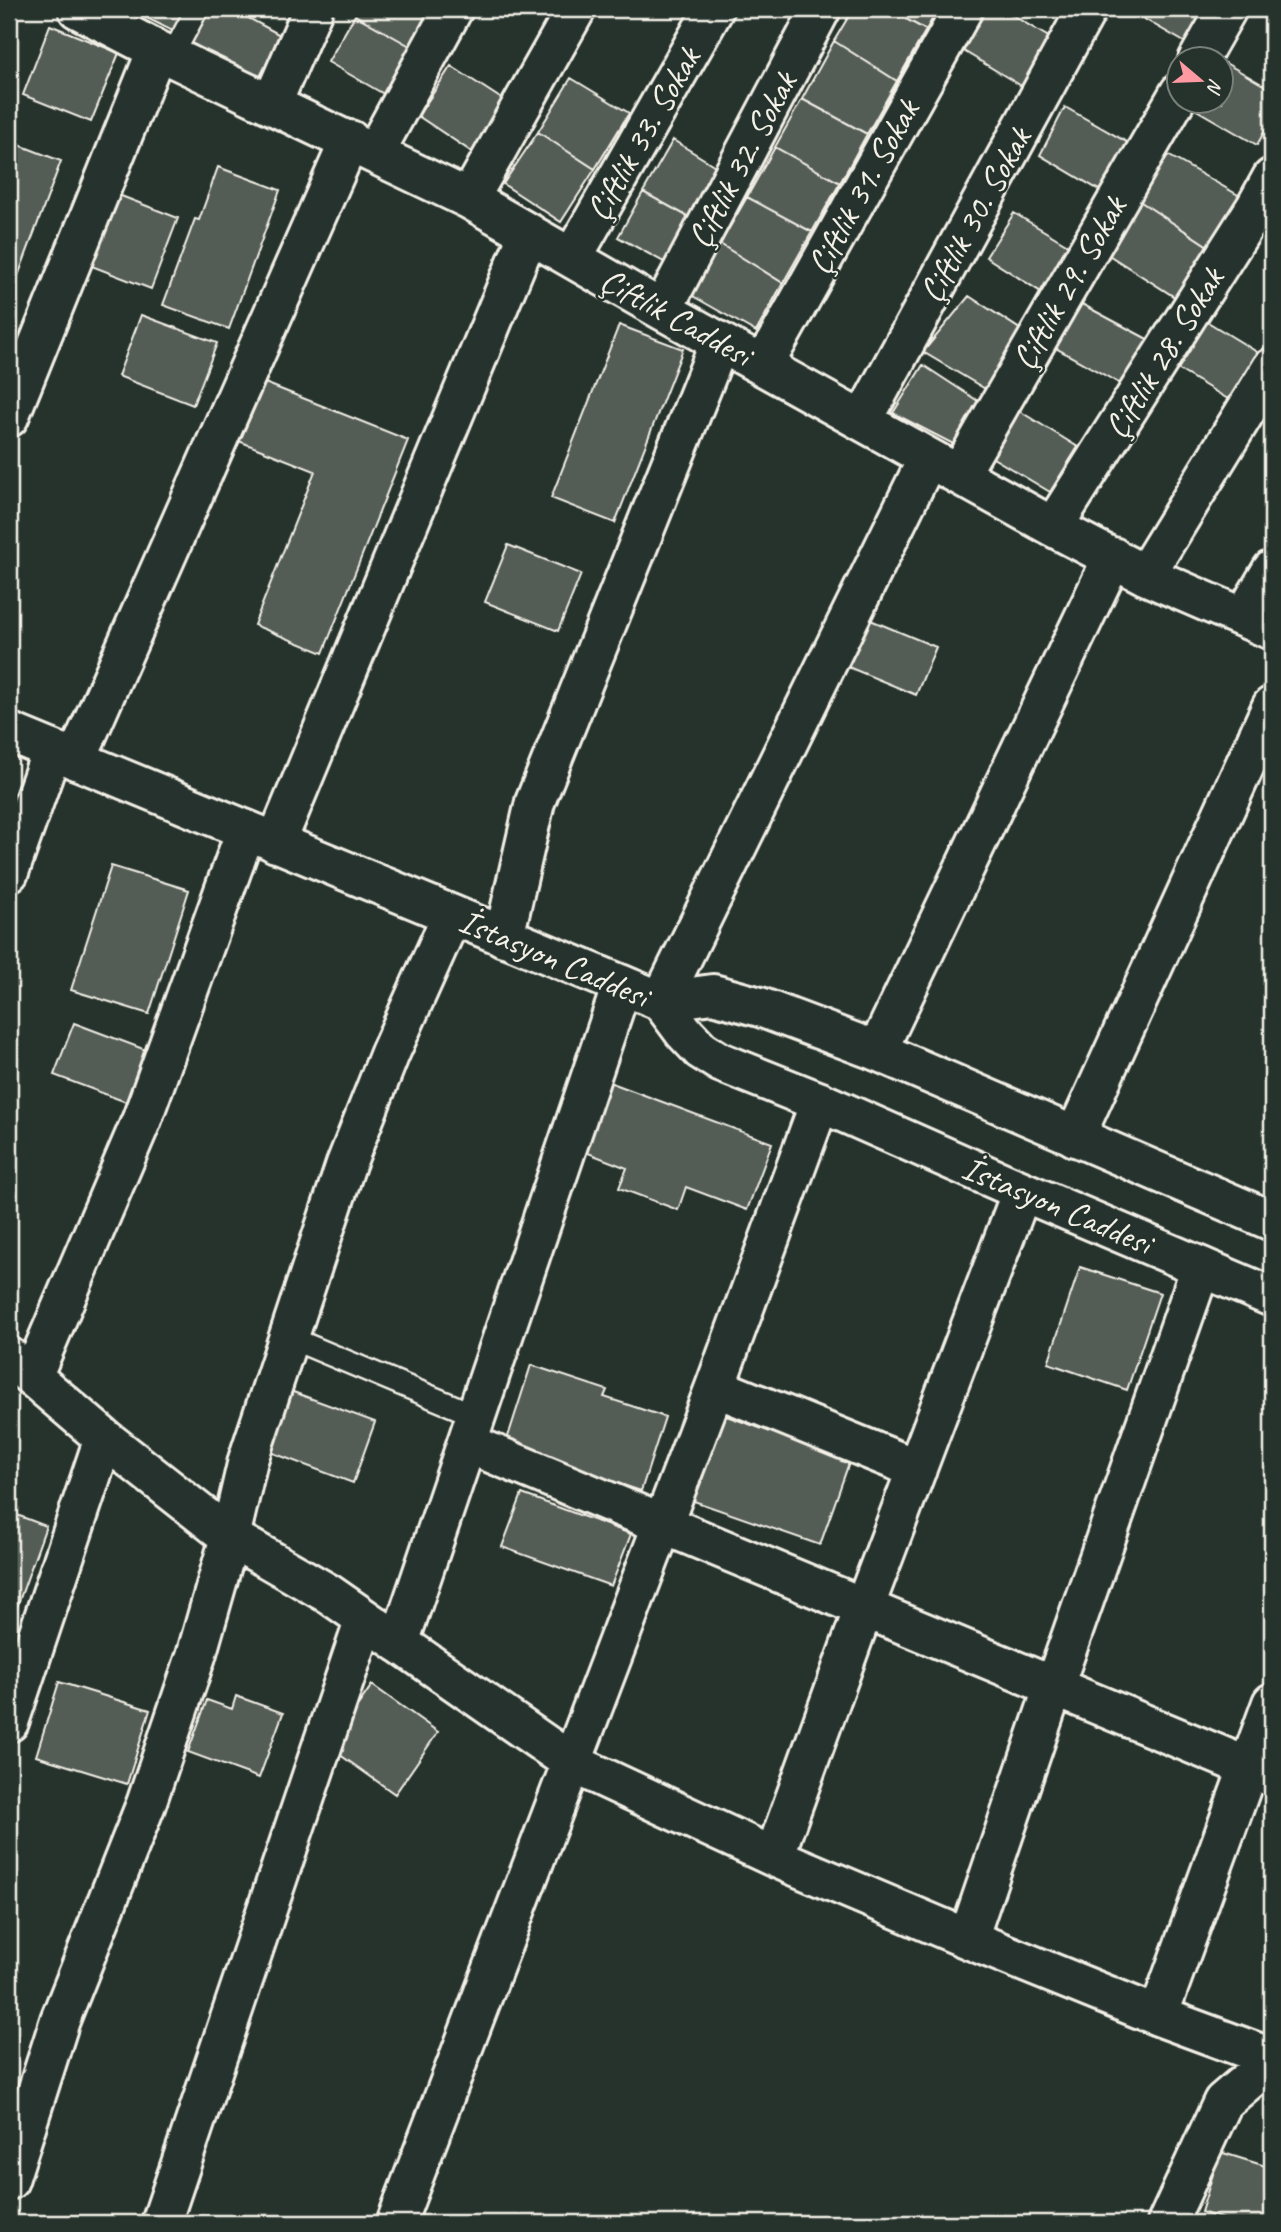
<svg xmlns="http://www.w3.org/2000/svg" width="1281" height="2232" font-family="Caveat,sans-serif">
  <style>
    .building { fill: #525c55; stroke: #f4f1e8; stroke-width: 2 }
    .lines { fill: none; stroke-linecap: round; stroke-linejoin: round }
    .lane-casing { stroke: #f4f1e8; stroke-width: 26 }
    .street-casing { stroke: #f4f1e8; stroke-width: 44 }
    .secondary-casing { stroke: #f4f1e8; stroke-width: 44 }
    .lane { stroke: #26332d; stroke-width: 21 }
    .street { stroke: #26332d; stroke-width: 38 }
    .secondary { stroke: #26332d; stroke-width: 38 }
    .labels { text-anchor: middle; dominant-baseline: central; stroke-width: 5; stroke-linejoin: round; paint-order: stroke }
    .street-label { font-size: 35px; fill: #f4f1e8; stroke: #26332d }
  </style>
  <rect width="100%" height="100%" fill="#26332d"/>
  <filter id="ink" filterUnits="userSpaceOnUse"><feTurbulence type="fractalNoise" baseFrequency=".0143" numOctaves="2"/><feDisplacementMap in="SourceGraphic" scale="14" xChannelSelector="R" yChannelSelector="G"/><feConvolveMatrix kernelMatrix="1 2 1 2 8 2 1 2 1" color-interpolation-filters="sRGB"/></filter>
  <g filter="url(#ink)">
    <path class="building" d="M129 9H190L177 33Z
      M206 9H232L282 36 258 80 188 41Z
      M358 9H440L417 50 355 15Z
      M853 9H888L926 30 897 81 834 41Z
      M888 9H938L926 30Z
      M973 9H1002L1052 39 1023 87 952 44Z
      M1127 9H1206L1186 43Z
      M355 15 417 50 389 97 328 62Z
      M50 25 119 53 91 122 23 95Z
      M834 41 897 81 867 134 802 99Z
      M1222 61 1272 90V118L1257 145 1193 108 1197 102H1222Z
      M451 66 511 105 478 156 418 116Z
      M571 78 629 113 595 169 538 132Z
      M802 99 867 134 840 183 775 147Z
      M1065 107 1137 148 1111 197 1040 155Z
      M538 132 595 169 561 222 503 184Z
      M673 140 725 172 696 221 643 192Z
      M9 141 61 161 9 300Z
      M775 147 840 183 812 232 747 197Z
      M1166 154 1247 200 1214 250 1138 200Z
      M218 167 280 190 229 329 163 305 195 219 199 220Z
      M643 192 696 221 671 266 618 237Z
      M116 194 178 218 151 289 89 265Z
      M747 197 812 232 783 283 720 244Z
      M1138 200 1214 250 1181 301 1104 252Z
      M1014 213 1078 251 1049 297 986 257Z
      M720 244 783 283 756 332 691 295Z
      M969 296 1029 335 992 393 923 352Z
      M1078 302 1153 342 1128 388 1054 347Z
      M1193 313 1262 355 1233 402 1164 361Z
      M141 315 217 343 193 405 118 376Z
      M619 325 683 349 615 523 551 498Z
      M923 365 984 405 961 448 893 413Z
      M255 379 408 440 323 653 254 625 315 471 231 438Z
      M1016 409 1078 447 1050 492 988 455Z
      M508 545 581 574 558 631 485 602Z
      M868 619 936 647 916 695 848 667Z
      M111 866 189 890 149 1014 71 990Z
      M74 1023 146 1050 126 1102 54 1075Z
      M596 1077 772 1143 747 1210 686 1187 678 1210 619 1188 627 1168 570 1146Z
      M1080 1267 1160 1293 1127 1390 1048 1363Z
      M531 1365 607 1390 604 1397 665 1417 641 1491 505 1446Z
      M285 1389 375 1422 353 1483 262 1449Z
      M715 1412 850 1460 820 1545 685 1498Z
      M522 1494 631 1534 611 1586 502 1547Z
      M9 1512 46 1526 9 1629Z
      M59 1682 150 1710 127 1784 36 1756Z
      M372 1685 438 1732 395 1794 329 1747Z
      M236 1696 283 1713 259 1778 188 1752 207 1700 232 1709Z
      M1220 2152 1272 2168V2223H1236L1201 2212Z"/>
    <g class="lines">
      <defs>
        <path id="lane" d="M172 56 197 9
          M288 1337 477 1416"/>
        <path id="street" d="M78 9 157 50 469 199 662 310 1053 527 1145 575 1272 630
          M1198 60 1227 9
          M272 103 313 9
          M375 152 453 9
          M469 199 576 9
          M572 258 714 9
          M662 310 821 9
          M763 366 963 9
          M9 417 157 50
          M863 420 1087 9
          M959 475 1180 92
          M1053 527 1256 207 1272 178
          M1145 575 1272 368
          M1244 617 1272 570
          M76 760 350 140
          M276 843 529 233
          M9 872 52 750
          M504 937 535 802 720 342
          M661 1001 928 458
          M877 1051 1113 557
          M1075 1137 1272 706
          M9 1357 104 1438 230 1537 329 1594 572 1763 774 1857 968 1939 1158 2016 1272 2058
          M32 1377 142 1119 246 830
          M715 1387 917 1469
          M467 1443 1272 1777
          M399 1643 622 985
          M9 1722 104 1438
          M774 1857 864 1608 1022 1191
          M968 1939 1054 1686 1201 1267
          M1158 2016 1272 1703
          M9 2180 60 2020 146 1804 196 1656 230 1537 248 1460 346 1164 390 1053 452 915
          M161 2223 365 1619
          M396 2223 715 1387 820 1102
          M1167 2223 1223 2102 1272 2060"/>
        <path id="secondary" d="M9 732 661 1001 684 1032 701 1050 720 1062 820 1102 1022 1191 1272 1297
          M661 1001 713 994 760 1007 877 1051 1272 1221"/>
      </defs>
      <use href="#lane" class="lane-casing"/>
      <use href="#street" class="street-casing"/>
      <use href="#secondary" class="secondary-casing"/>
      <use href="#lane" class="lane"/>
      <use href="#street" class="street"/>
      <use href="#secondary" class="secondary"/>
    </g>
  </g>
  <g class="labels">
    <g class="street-label">
      <text transform="translate(643 134) rotate(-60)">Çiftlik 33. Sokak</text>
      <text transform="translate(742 160) rotate(-62)">Çiftlik 32. Sokak</text>
      <text transform="translate(863 187) rotate(-61)">Çiftlik 31. Sokak</text>
      <text transform="translate(975 215) rotate(-61)">Çiftlik 30. Sokak</text>
      <text transform="translate(1069 283) rotate(-60)">Çiftlik 29. Sokak</text>
      <text transform="translate(676 317) rotate(29)">Çiftlik Caddesi</text>
      <text transform="translate(1164 353) rotate(-58)">Çiftlik 28. Sokak</text>
      <text transform="translate(554 958) rotate(23)">İstasyon Caddesi</text>
      <text transform="translate(1057 1205) rotate(23)">İstasyon Caddesi</text>
    </g>
  </g>
  <rect width="1281" height="2232" fill="none" stroke="#26332d" stroke-width="35"/>
  <rect x="18" y="18" width="1246" height="2197" fill="none" stroke="#f4f1e8" stroke-width="2.5" filter="url(#ink)"/>
  <g transform="translate(1200 80) rotate(109)"><circle r="33" fill="#26332d" stroke="#787f78" stroke-width="2"/>
  <path d="M0-5L12 26L0 18L-12 26Z" fill="#ff9aa2"/>
  <text y="-10" font-size="19" font-weight="bold" text-anchor="middle" fill="#f4f1e8">N</text>
  </g>
</svg>
